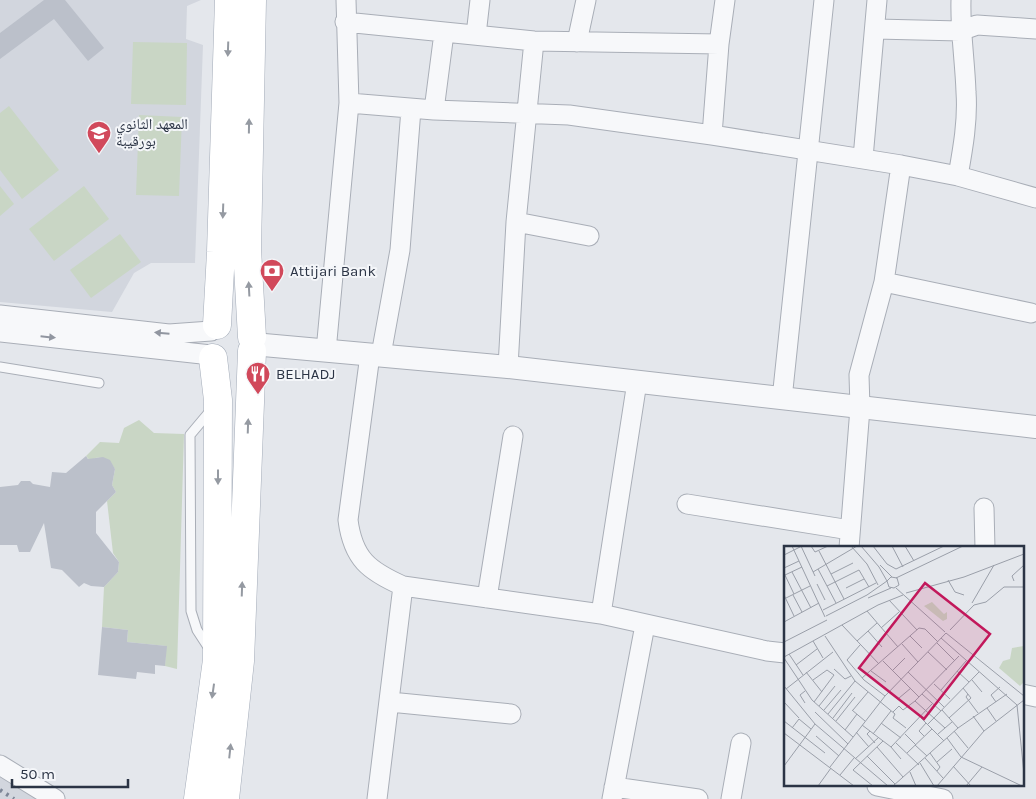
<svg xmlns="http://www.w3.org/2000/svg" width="1036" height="799" font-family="Karla,'Noto Naskh Arabic',sans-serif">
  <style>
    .built { fill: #d2d6de }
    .green { fill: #c9d6c5 }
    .building { fill: #bbc0ca }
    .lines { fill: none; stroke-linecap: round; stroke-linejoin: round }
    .service-casing { stroke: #a9aeb7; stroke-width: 11 }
    .minor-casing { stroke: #a9aeb7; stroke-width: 21 }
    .tertiary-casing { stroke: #a9aeb7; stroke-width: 24 }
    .primary-casing { stroke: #a3abb8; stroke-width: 29 }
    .service { stroke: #f7f8fa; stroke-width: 9 }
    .minor { stroke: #f7f8fa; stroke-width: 19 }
    .tertiary { stroke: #f7f8fa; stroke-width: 22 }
    .primary { stroke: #fff; stroke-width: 28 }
    .rail { stroke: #7d8696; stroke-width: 4; stroke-dasharray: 2.5 5; stroke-linecap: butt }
    .oneway { fill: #959aa2 }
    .oneway2 { fill: #9196a0 }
    .labels { text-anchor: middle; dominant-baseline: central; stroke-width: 4; stroke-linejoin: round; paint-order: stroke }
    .poi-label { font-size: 15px; fill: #2b3445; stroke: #f4f6f9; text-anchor: start }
    .inset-road { fill: none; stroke: #9a9fa9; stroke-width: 1 }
    .view { fill: #c2185b; fill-opacity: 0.15; stroke: #c2185b; stroke-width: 2.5 }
    .inset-edge { fill: none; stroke: #2b3445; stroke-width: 2.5 }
  </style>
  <rect width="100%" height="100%" fill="#e4e7ec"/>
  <path class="built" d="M0 0H201L187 6 186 39 203 45 195 263H151L134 273 112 312 0 302Z
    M0 776 36 799H0Z"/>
  <path class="green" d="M133 42 187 43 186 105 131 104Z
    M9 106 59 170 22 199 0 170V113Z
    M139 115 182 117 179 196 136 195Z
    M0 186 14 204 0 216Z
    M84 186 109 219 54 261 29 229Z
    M120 234 141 262 91 298 70 270Z
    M139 420 154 433 184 434 177 669 165 666 166 646 127 642 128 630 102 627 104 587 118 572 119 562 113 553 107 501 116 492 112 485 115 469C109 460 106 457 95 458L91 462 86 456 100 442 119 443 124 428Z"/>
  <path class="building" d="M44 0H65L104 48 88 61 54 19 0 59V33Z
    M86 456 88 459 103 457 110 460 115 469 112 485 116 492 96 512V533L119 562 118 572 104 587 91 586 84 583 79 587 62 570 51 568 44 523 30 552H19L17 545H0V487L18 485 21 481H30L33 484 50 487 52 472 66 473Z
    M102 627 128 630 127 642 167 646 165 666 155 665V674L137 672 136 679 98 675Z"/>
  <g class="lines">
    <defs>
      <path id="service" d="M0 367 99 383
        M210 650 197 630 191 611 190 435 211 410"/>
      <path id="minor" d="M345 22 534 41 719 44
        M876 29 960 31 977 25 1036 29
        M476 35 480 0
        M577 42 586 0
        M349 103 434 110 569 115 712 135 901 165 958 176 1036 198
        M434 110 444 33
        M712 135 719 44 725 0
        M863 158 877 0
        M958 176C963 148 968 120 966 92 965 61 960 31 961 0
        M516 222 589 236
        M884 282 1031 313
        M0 315 169 334 211 331
        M0 332 211 355
        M326 351 349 103 346 0
        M370 355 348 520C353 559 369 571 403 586L601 614 767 651 785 653
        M381 355 400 250 411 109
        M508 367 516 222 534 41
        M782 399 824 0
        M687 504 850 530
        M984 508 985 548
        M849 548 860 408 859 375 884 282 901 165
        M487 598 513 436
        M601 614 637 382
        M1022 694 1036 697
        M390 702 511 714
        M0 765 55 799
        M877 786 943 799
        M614 787 698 799
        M377 799 403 586
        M612 799 645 625
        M731 799 741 743"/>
      <path id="tertiary" d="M253 344 508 367 1036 427"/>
      <path id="primary" d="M252 0 247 249 252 337
        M217 325 221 252 229 0
        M198 799 217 660 218 400 213 358
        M225 799 240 661 252 351"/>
    </defs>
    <use href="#service" class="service-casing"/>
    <use href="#minor" class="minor-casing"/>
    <use href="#tertiary" class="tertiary-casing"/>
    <use href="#primary" class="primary-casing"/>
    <use href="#service" class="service"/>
    <use href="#minor" class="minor"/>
    <use href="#tertiary" class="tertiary"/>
    <use href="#primary" class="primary"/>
    <path class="rail" d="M0 790 14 799"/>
  </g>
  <defs><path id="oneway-solid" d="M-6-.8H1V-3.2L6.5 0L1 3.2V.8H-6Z" transform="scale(1.25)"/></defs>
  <g class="oneway">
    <use href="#oneway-solid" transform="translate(228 49) rotate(92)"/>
    <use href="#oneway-solid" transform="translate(249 126) rotate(-89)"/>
    <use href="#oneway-solid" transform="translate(223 211) rotate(92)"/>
    <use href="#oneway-solid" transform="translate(249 289) rotate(-93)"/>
    <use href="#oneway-solid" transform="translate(248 426) rotate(-88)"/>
    <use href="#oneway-solid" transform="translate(218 477) rotate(90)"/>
    <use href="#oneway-solid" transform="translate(242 589) rotate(-88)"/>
    <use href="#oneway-solid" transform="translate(213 691) rotate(98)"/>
    <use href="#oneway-solid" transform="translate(230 751) rotate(-84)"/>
  </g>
  <g class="oneway2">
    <use href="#oneway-solid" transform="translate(162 333) rotate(-175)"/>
    <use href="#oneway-solid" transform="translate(48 337) rotate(6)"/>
  </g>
  <defs>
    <symbol id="school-pin" viewBox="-11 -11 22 30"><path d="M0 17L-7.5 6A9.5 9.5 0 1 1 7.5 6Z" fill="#d1495b" stroke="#f4f6f9"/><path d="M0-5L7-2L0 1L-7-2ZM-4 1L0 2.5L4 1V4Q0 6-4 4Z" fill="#fff"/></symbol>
    <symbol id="bank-pin" viewBox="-11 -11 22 30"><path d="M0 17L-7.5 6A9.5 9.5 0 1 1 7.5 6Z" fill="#d1495b" stroke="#f4f6f9"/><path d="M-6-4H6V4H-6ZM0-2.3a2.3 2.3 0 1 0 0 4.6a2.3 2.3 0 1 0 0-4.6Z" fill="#fff"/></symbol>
    <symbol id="restaurant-pin" viewBox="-11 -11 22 30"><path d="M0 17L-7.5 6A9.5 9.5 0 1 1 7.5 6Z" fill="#d1495b" stroke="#f4f6f9"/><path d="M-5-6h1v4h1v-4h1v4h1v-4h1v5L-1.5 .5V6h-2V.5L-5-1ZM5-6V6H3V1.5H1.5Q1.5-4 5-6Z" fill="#fff"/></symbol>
  </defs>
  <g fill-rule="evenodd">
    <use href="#school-pin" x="85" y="119" width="28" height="38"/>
    <use href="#bank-pin" x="258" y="257" width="28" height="38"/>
    <use href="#restaurant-pin" x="244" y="360" width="28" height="38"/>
  </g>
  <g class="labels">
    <g class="poi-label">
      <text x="116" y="124">المعهد الثانوي<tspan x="116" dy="17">بورقيبة</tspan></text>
      <text x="290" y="271">Attijari Bank</text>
      <text x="276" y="374">BELHADJ</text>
    </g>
  </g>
  <g transform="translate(784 546)">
    <rect width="240" height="240" fill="#e4e7ec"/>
    <path d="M148 56 160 68 163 66V73L159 75 140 60ZM240 100V136L236 140 215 122 219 115 226 113 228 102Z" fill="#c9d6c5"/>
    <path class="inset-road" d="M8 0 41 71M17 0 31 30M27 0 31 6 44 0M67 0 83 18 94 39M89 0 103 18 112 23 160 0M108 0 119 21M121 0 130 15M35 5 60 53M0 9 18 0M96 19 108 31M0 22 15 15M34 23 52 57M8 26 27 62M29 26 73 0M0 27 10 48M47 28 69 17M1 29 18 21M112 32 179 0M164 34 171 46 180 49M230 35 228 30 240 19M33 38 41 54M43 40 75 24 85 41M62 42 80 33M112 42 161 86M122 47 180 31 240 8M0 49 10 70M9 49 18 66M2 52 26 40M84 52 107 42M105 54 133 84M188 57 210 19M190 59 202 56 220 41H240M39 64 92 37M83 65 114 101M42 70 83 49 103 35 107 31 113 32 115 39 110 42 105 41 103 35 95 21 77 0M0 76 35 57M58 79 95 118M97 82 115 66M166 84 190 59M84 85 98 101M162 87 240 150M41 90 71 135 111 168 109 172 122 182M126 90 138 102M157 92 233 159 240 228M29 95 39 112M73 95 93 77M0 96 43 74M153 97 171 115M118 98 134 116M76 99 63 114 80 134 101 150M144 106 163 124M5 108 19 129M0 111 94 59 119 49M0 112 28 154 69 191M99 115 135 151M12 119 33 103M50 123 61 133 67 130M109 124 121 112M87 125 102 136M173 125 185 136M22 126 38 146M124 126 160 161M78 132 135 82 141 83 154 96M29 134 43 124 50 129 30 156M188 134 198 146M150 138 166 153M0 140 31 178 104 240M2 143 49 106M157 144 182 115M21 145 16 149 21 157M138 148 157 165M184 148 182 151 194 167M115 152 127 142M131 155 161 182M0 156 15 172M212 156 207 149 216 141M35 160 51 140M203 162 212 175M40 164 57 144M68 164 81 175M69 164 84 146M158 164 174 182M31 166 64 198M109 166 115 160 119 164 131 155 175 110M44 168 71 135M189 170 200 185M49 172 68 147M137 172 160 195M165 172 187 152 179 142M0 175 41 207M52 175 71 151M97 177 117 192M144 178 195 126M78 179 107 201 117 213M8 182 15 173 27 183M61 184 73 168M86 185 83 188 91 197M170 185 184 202M72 186 85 201M0 187 70 240M89 188 107 165M121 188 132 199M154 188 168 176M32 190 55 210M140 190 135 185 142 177M163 192 177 211 238 240M112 197 135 219M131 199 143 210M93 201 119 231M107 201 148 158M123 207 148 183M146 207 156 221 153 225M83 210 111 238M141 212 159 232M71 213 94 192M153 216 168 203M136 217 150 240M0 220 31 178M169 220 187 240M46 221 101 150 162 87M126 226 132 240M56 229 70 212M34 240 47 222M89 240 69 224 99 195M109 240 174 182 223 148M153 240 200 185 240 154M182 240 198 221"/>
    <path class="view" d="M141 37 206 88 140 173 75 122Z"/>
    <rect width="240" height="240" class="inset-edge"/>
  </g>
  <path d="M12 779v8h116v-8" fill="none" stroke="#2b3445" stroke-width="2.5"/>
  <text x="20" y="779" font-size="15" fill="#2b3445" stroke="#f4f6f9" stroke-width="4" paint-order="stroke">50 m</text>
</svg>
